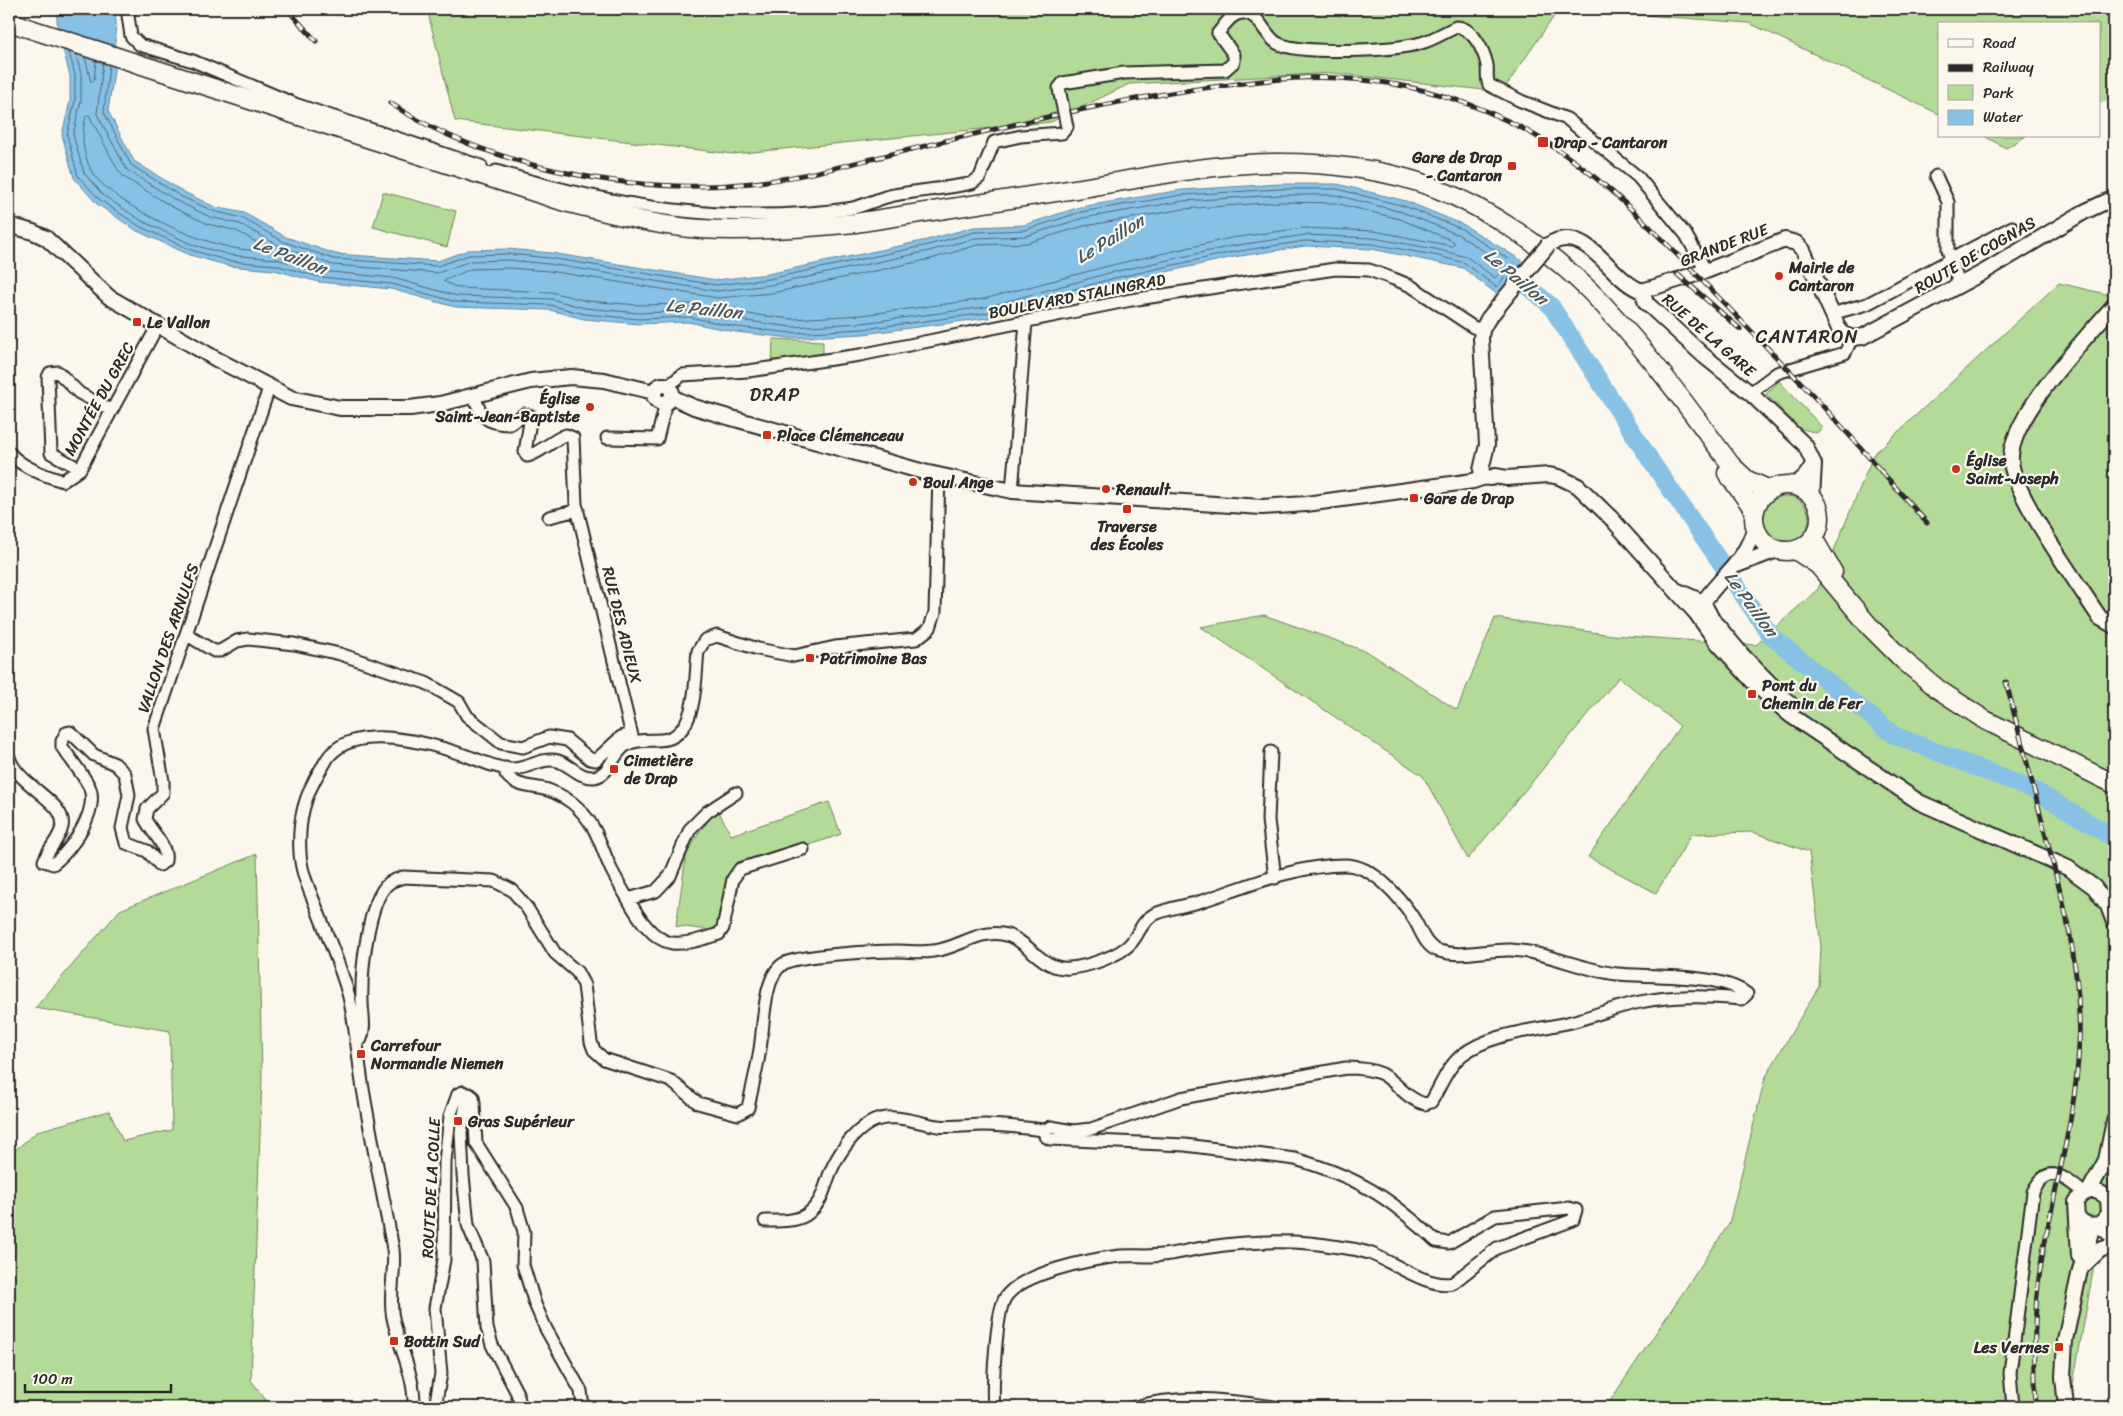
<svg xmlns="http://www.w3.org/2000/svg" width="2123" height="1416" font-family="Sriracha,sans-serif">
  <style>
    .green { fill: #b3da96; stroke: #6f8260 }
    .water { fill: #87c2e6; stroke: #62869b }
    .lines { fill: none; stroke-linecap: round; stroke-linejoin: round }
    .shore { stroke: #506776; stroke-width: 1 }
    .river { stroke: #87c2e6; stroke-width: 18 }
    .minor-casing { stroke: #2b2b2b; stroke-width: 15 }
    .tertiary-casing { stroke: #2b2b2b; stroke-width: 18 }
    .primary-casing { stroke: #2b2b2b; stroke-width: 21 }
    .minor { stroke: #fbf7ec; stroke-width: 11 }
    .tertiary { stroke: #fbf7ec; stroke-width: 14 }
    .primary { stroke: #fbf7ec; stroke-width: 18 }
    .rail-casing { stroke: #2b2b2b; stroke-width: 5 }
    .rail { stroke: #fbf7ec; stroke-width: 3; stroke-dasharray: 9; stroke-linecap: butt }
    .minor-bridge-casing { stroke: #2b2b2b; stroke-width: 15; stroke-linecap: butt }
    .tertiary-bridge-casing { stroke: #2b2b2b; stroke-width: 18; stroke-linecap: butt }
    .minor-bridge { stroke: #fbf7ec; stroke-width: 11 }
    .tertiary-bridge { stroke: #fbf7ec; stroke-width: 14 }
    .poi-dot { fill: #c8321e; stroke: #fbf7ec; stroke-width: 2 }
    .labels { text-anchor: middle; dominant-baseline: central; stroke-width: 4.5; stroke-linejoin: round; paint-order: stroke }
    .poi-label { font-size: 16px; font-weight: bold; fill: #2b2b2b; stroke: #fbf7ec; text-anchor: start }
    .street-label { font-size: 16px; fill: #2b2b2b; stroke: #fbf7ec }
    .water-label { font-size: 18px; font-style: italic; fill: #475863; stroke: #fbf7ec }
    .quarter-label { font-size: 19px; letter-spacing: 1px; fill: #2b2b2b; stroke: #fbf7ec }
  </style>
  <rect width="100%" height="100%" fill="#fbf7ec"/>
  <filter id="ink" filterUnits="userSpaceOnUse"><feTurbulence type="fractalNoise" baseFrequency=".02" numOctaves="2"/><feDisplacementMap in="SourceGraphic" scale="10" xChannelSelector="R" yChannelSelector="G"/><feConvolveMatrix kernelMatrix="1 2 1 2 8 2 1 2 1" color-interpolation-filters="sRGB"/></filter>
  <g filter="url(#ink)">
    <path class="green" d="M427 9H1559L1502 92 1333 73 1129 84 1051 122 733 154 455 121Z
      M1564 9H2114V98L2099 103V24H1939V114L1749 23Z
      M1984 136H2026L2006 148Z
      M383 192 456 211 447 247 373 227Z
      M2059 283 2114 296V1152L2069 1407H1606L1729 1224 1765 1078 1819 986 1821 946 1809 852 1753 832 1692 834 1656 893 1588 857 1680 726 1619 677 1468 859 1423 776 1201 627 1264 615 1368 652 1457 710 1495 618 1612 635 1756 645 1818 589 1874 454Z
      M773 339 823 341V356L772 363Z
      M1779 381 1822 427 1817 433 1799 428 1766 394Z
      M1763 519a23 23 0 1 1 46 0a23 23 0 1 1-46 0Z
      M829 802 841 834C805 849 766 852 731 869L718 931 676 926 686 856 699 832 718 810 731 835Z
      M257 854 262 1078 251 1380 271 1407H9V1155L38 1131 109 1111 123 1141 172 1130 170 1031 35 1008 120 910Z"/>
    <path class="water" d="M56 9H114L116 21 114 71 108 111 134 161 182 191 215 207 244 213 286 237 335 254 438 261 468 250 508 249 551 253 716 280 768 274 927 240 974 227 1024 225 1080 207 1182 190 1280 184H1337L1406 201 1464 225 1524 262 1498 295 1463 268 1372 249 1305 246 1234 257 1116 283 988 318 863 334 791 338 736 332 688 322 639 324 584 319 550 310 455 307 391 289 319 282 274 270 229 266 190 255 137 231 97 204 74 178 62 135 70 101V76L58 29Z"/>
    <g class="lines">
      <path class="shore" d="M69 52 75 75V101L67 135 78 176 100 200 139 226 191 250 229 261 275 265 320 277 392 284 456 302 550 305 584 314 639 319 689 317 737 327 792 333 863 329 987 313 1115 278 1233 252 1305 241 1372 244 1434 255 1465 263 1496 287 1516 264 1462 229 1404 206 1337 189H1280L1182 195 1081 212 1025 230 975 232 928 245 769 279 716 285 550 258 508 254 469 255 438 266 334 259 284 242 242 218 213 211 180 196 131 165 104 112 109 65
        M76 54 81 74V101L73 135 84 173 104 196 142 221 193 245 230 255 276 259 321 271 393 278 457 296 551 299 585 308 639 313 690 311 738 320 792 327 862 323 986 307 1113 272 1232 246 1305 235 1373 238 1435 249 1467 257 1495 278 1506 266 1459 235 1402 212 1336 195H1280L1183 201 1083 218 1026 236 976 238 929 251 771 285 717 291 549 264 508 260 470 261 438 273 333 265 282 247 240 224 210 217 177 201 127 170 97 114 103 63
        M85 57 91 82 94 80 96 61
        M89 115 118 170 124 177 174 208 208 224 237 231 263 246 264 249C226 259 106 204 90 168 82 149 81 135 86 116Z
        M1280 202 1335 203 1400 219 1453 241 1455 244 1452 246 1374 231 1303 228 1231 238 1112 265 984 299 862 315 792 319 739 313 691 304 639 305 587 301 551 292 458 288 443 281 471 269 508 268 549 271 718 298 772 293 931 259 977 245 1027 243 1084 226 1184 209Z"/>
      <path class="river" d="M1507 268 1551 306 1651 461 1771 636 1894 735 2036 791 2114 838"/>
      <defs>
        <path id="minor" d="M127 9 131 36 140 45 193 61 295 104 481 166
          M1060 94 1059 88 1063 83 1124 73 1225 70 1234 62V55L1218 33C1225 25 1232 12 1244 13 1259 13 1265 36 1277 43 1300 55 1395 51 1421 43 1433 40 1445 32 1456 27 1473 27 1484 51 1487 65 1488 72 1486 79 1489 85L1521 101 1567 119 1638 177 1686 235 1706 271
          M496 171C612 206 726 226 847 209 864 207 877 198 894 195 920 190 947 189 972 183L980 177 994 142 1021 136 1062 133 1067 127
          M1936 176 1948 202V250L1959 284
          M1831 314 1867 304 2012 227
          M668 386 682 375 748 371 860 355 1131 300 1335 269 1369 270 1394 279 1411 286 1473 327 1482 330
          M1750 393 1777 373 1845 353 1852 338
          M474 396C481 417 486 424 510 424L524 414 531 416 525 452 527 456C537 455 554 439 566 435L573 438 576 504 633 740
          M607 438 657 439 666 403
          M9 452C20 467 46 476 63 481L80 469 158 325
          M80 469 51 453 48 377 50 373 58 372 79 393 111 410
          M1012 491 1026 322
          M549 517 578 510
          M187 635 214 651H220L237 641 248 639 294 644 340 654 426 683 459 702 467 716 501 743 523 747 549 737 567 740 590 759 596 760 621 737 631 734
          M1271 752 1268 820 1275 878
          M9 757C17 786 68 802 62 827 59 840 48 849 44 861L53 864C71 851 100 810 89 786 82 773 71 760 62 747V741L66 733 70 732 94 755 115 764 125 774 129 795 122 828 126 843 147 851 160 865 165 861C168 845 151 832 145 819L147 809 163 793V781L154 729 269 388
          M506 768V774C515 788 535 786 548 790 559 794 570 800 578 808 598 828 600 845 611 869 616 879 622 889 628 899L656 891 670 876 690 829 707 812 736 793
          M628 899C637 915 652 940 672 943 687 945 705 938 719 934L723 928 733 879 740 869 803 849
          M356 1041 361 1039C366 1026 362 1015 362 1001 361 974 367 901 389 883 393 880 399 879 403 877L494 881 512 890 527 908 555 953 577 972 584 985 591 1042 594 1050 604 1059 671 1081 698 1103 738 1114 748 1108C752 1088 757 1069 760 1049 764 1026 763 977 783 964 796 955 878 951 897 951 909 951 921 953 933 951 957 949 977 930 1002 934 1029 938 1040 971 1070 968 1086 967 1120 956 1131 943 1139 934 1141 922 1153 915 1167 908 1184 906 1199 902 1245 887 1296 865 1345 865 1373 865 1400 897 1414 919 1421 930 1425 947 1439 951 1462 958 1488 949 1511 950 1548 952 1581 970 1617 974 1649 977 1722 973 1747 994L1742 999C1707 996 1674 995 1640 1002 1615 1007 1591 1017 1567 1023 1535 1030 1488 1034 1462 1055 1447 1067 1441 1086 1431 1102L1425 1104C1406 1099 1398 1083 1382 1074 1371 1069 1358 1068 1346 1068L1181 1098 1091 1129 1073 1131 1051 1127 1045 1130V1136L1050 1139 1185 1145 1295 1159C1358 1177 1389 1197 1436 1241L1449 1243 1495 1216 1569 1208 1576 1210 1573 1220 1497 1248 1453 1283C1428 1289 1392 1261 1369 1253 1359 1250 1349 1248 1339 1247 1295 1239 1247 1241 1203 1248 1189 1250 1176 1254 1162 1255 1148 1257 1134 1255 1120 1256 1092 1259 1020 1273 1005 1298 996 1313 992 1388 994 1407
          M469 1094 473 1097 474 1103 476 1143 517 1208 524 1232 523 1265 535 1304 546 1329 581 1391 583 1407
          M765 1221C778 1221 794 1222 806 1215 822 1204 824 1189 830 1173 838 1154 852 1133 870 1123 891 1111 917 1123 938 1126 953 1128 969 1125 984 1125 1004 1125 1025 1128 1045 1130
          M2097 1225 2114 1240
          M414 1407C415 1375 399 1348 393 1318 388 1295 396 1271 393 1249 383 1195 372 1142 363 1089 358 1059 356 1027 349 997 341 967 328 938 317 909 310 891 301 873 300 853 298 821 304 796 321 769 325 764 327 757 332 753 360 724 430 743 464 755 478 759 496 769 511 769 527 770 542 756 558 761 571 765 579 778 594 777 611 775 613 751 628 744 640 738 655 742 667 739 698 731 695 676 698 651L705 640 717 636 758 649 794 656 835 647 916 639 930 628 935 612 939 476
          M435 1407 441 1374 435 1308 444 1260 445 1161 450 1116 458 1094 463 1092 467 1098 461 1132 463 1175 468 1225 483 1261 487 1328 492 1345 517 1393 521 1407
          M1135 1407C1182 1394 1227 1400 1274 1407
          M2013 1407 2010 1373 2033 1192C2048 1161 2065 1178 2084 1193"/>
        <path id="tertiary" d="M9 225 33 232 46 238 109 297 216 359 291 398 340 408H410L440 404 531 381 571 377 604 380 654 392
          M1548 245C1587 220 1609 280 1642 291L1706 271 1785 240 1796 243 1803 250 1841 333 1852 338 1862 337 1982 273 2084 212 2114 198
          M1642 291 1646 303 1653 309 1704 356 1750 393 1805 445 1814 464 1812 497
          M2114 305C2087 337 2008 418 2011 461 2013 493 2072 575 2092 606L2100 618 2114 626
          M654 394a9 9 0 1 1 18 0a9 9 0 1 1-18 0Z
          M672 397 694 407 728 417 924 472 1012 491 1262 507 1306 504 1473 481 1485 477 1491 478 1495 476
          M1495 476 1507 478 1549 475 1559 477 1578 486 1610 517 1696 613 1716 641 1756 685 1790 715 1919 802 2068 868 2094 887 2108 906 2114 922
          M1485 477 1481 470 1487 445 1481 338 1482 330 1488 319
          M1791 486C1802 481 1808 475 1813 464
          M1737 565 1777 550
          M1678 591 1703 602 1712 619 1743 656 1793 707
          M1698 610C1717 578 1745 565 1755 526
          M2089 1191 2106 1160 2114 1121
          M2079 1219 2088 1225 2100 1224 2109 1214 2108 1199C2097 1187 2084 1189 2076 1202L2079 1256
          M2082 1267 2100 1250 2114 1245
          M2066 1407 2063 1377 2065 1340 2080 1270 2094 1226"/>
        <path id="primary" d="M9 22 565 202C610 213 656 226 701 229 752 232 804 228 855 223 932 211 1010 199 1088 187 1148 177 1210 164 1272 163 1323 162 1387 169 1435 188 1491 210 1546 248 1589 290 1643 344 1686 405 1731 465L1747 480 1770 490
          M1727 473 1755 511
          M1754 518a33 33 0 1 1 66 0a33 33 0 1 1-66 0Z
          M1813 538 1833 572
          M1795 550 1818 565 1871 628 1903 660 1939 690 1985 720 2114 784"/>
      </defs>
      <use href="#minor" class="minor-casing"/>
      <use href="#tertiary" class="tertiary-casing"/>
      <use href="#primary" class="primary-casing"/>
      <use href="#minor" class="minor"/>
      <use href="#tertiary" class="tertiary"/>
      <use href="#primary" class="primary"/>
      <defs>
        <path id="rail" d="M287 9 316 41
          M390 103C488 168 636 196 752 183 800 178 846 165 892 154 1004 127 1115 98 1229 85 1265 80 1302 76 1338 78 1396 81 1455 95 1508 121 1593 162 1654 231 1719 298 1775 356 1833 414 1885 476
          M1677 274 1740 329
          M1881 471 1927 523
          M2006 682 2063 902C2074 950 2081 996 2079 1045 2076 1119 2053 1191 2041 1264 2033 1312 2034 1359 2036 1407"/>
      </defs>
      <use href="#rail" class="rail-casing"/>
      <use href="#rail" class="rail"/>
      <defs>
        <path id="minor-bridge" d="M1060 94 1067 127"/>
        <path id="tertiary-bridge" d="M1488 319 1548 245"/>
      </defs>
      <use href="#minor-bridge" class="minor-bridge-casing"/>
      <use href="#tertiary-bridge" class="tertiary-bridge-casing"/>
      <use href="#minor-bridge" class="minor-bridge"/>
      <use href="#tertiary-bridge" class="tertiary-bridge"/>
    </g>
  </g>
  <g class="poi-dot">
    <rect x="1537" y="136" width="12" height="12" rx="2.5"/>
    <rect x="1507" y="161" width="10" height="10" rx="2.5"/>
    <circle cx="1779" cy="276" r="5"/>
    <rect x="132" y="317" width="10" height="10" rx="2.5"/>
    <circle cx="590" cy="407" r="5"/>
    <rect x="762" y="430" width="10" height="10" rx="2.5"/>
    <circle cx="1956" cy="469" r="5"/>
    <circle cx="913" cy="482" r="5"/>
    <circle cx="1106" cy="489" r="5"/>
    <rect x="1409" y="493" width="10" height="10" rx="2.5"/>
    <rect x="1122" y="504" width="10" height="10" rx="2.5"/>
    <rect x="805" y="653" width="10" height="10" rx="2.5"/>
    <rect x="1747" y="689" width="10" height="10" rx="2.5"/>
    <rect x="609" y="764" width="10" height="10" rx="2.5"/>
    <rect x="356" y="1049" width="10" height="10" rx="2.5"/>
    <rect x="453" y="1116" width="10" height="10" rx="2.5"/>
    <rect x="389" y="1336" width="10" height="10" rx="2.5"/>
    <rect x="2054" y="1342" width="10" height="10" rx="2.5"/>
  </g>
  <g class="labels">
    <g class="poi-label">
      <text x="1554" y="142">Drap - Cantaron</text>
      <text x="1502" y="157" text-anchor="end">Gare de Drap<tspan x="1502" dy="18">- Cantaron</tspan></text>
      <text x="1789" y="267">Mairie de<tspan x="1789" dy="18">Cantaron</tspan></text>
      <text x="147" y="322">Le Vallon</text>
      <text x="580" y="398" text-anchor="end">Église<tspan x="580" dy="18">Saint-Jean-Baptiste</tspan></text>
      <text x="777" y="435">Place Clémenceau</text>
      <text x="1966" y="460">Église<tspan x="1966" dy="18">Saint-Joseph</tspan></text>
      <text x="923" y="482">Boul Ange</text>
      <text x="1116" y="489">Renault</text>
      <text x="1424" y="498">Gare de Drap</text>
      <text x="1127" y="526" text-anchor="middle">Traverse<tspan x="1127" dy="18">des Écoles</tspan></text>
      <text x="820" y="658">Patrimoine Bas</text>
      <text x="1762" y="685">Pont du<tspan x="1762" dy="18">Chemin de Fer</tspan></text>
      <text x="624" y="760">Cimetière<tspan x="624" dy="18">de Drap</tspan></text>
      <text x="371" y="1045">Carrefour<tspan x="371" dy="18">Normandie Niemen</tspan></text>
      <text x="468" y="1121">Gras Supérieur</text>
      <text x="404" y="1341">Bottin Sud</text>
      <text x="2049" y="1347" text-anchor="end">Les Vernes</text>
    </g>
    <g class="street-label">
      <text transform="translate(1724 245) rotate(-21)">GRANDE RUE</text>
      <text transform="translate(1975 255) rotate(-30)">ROUTE DE COGNAS</text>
      <text transform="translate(1077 296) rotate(-11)">BOULEVARD STALINGRAD</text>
      <text transform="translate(1709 335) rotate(41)">RUE DE LA GARE</text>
      <text transform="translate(99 399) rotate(-61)">MONTÉE DU GREC</text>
      <text transform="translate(622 625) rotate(76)">RUE DES ADIEUX</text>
      <text transform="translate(168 638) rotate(-71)">VALLON DES ARNULFS</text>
      <text transform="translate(431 1188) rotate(-87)">ROUTE DE LA COLLE</text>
    </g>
    <g class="water-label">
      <text transform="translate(1110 239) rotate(-31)">Le Paillon</text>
      <text transform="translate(290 256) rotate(21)">Le Paillon</text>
      <text transform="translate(1516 277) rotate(40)">Le Paillon</text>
      <text transform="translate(704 309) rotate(6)">Le Paillon</text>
      <text transform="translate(1751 604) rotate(54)">Le Paillon</text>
    </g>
    <g class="quarter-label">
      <text x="1807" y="336">CANTARON</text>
      <text x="775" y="394">DRAP</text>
    </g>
  </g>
  <rect width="2123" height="1416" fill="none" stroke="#fbf7ec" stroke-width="30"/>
  <rect x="15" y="15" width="2093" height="1386" fill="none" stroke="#2b2b2b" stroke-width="2" filter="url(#ink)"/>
  <rect x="1938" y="22" width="162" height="115" fill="#fbf7ec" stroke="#a8a59f"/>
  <rect x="1948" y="39" width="25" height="8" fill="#fbf7ec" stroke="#a8a59f"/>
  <text x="1983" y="48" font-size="15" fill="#2b2b2b">Road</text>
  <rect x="1948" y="64" width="25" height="8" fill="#2b2b2b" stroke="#a8a59f"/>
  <text x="1983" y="72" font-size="15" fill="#2b2b2b">Railway</text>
  <rect x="1948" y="85" width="25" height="15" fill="#b3da96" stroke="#a8a59f"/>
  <text x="1983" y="98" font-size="15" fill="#2b2b2b">Park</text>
  <rect x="1948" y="110" width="25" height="15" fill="#87c2e6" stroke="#a8a59f"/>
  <text x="1983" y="122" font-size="15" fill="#2b2b2b">Water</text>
  <path d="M25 1384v8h146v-8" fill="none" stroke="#2b2b2b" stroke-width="2.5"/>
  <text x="32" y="1384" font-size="15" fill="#2b2b2b" stroke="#fbf7ec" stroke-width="4" paint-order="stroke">100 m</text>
</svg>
